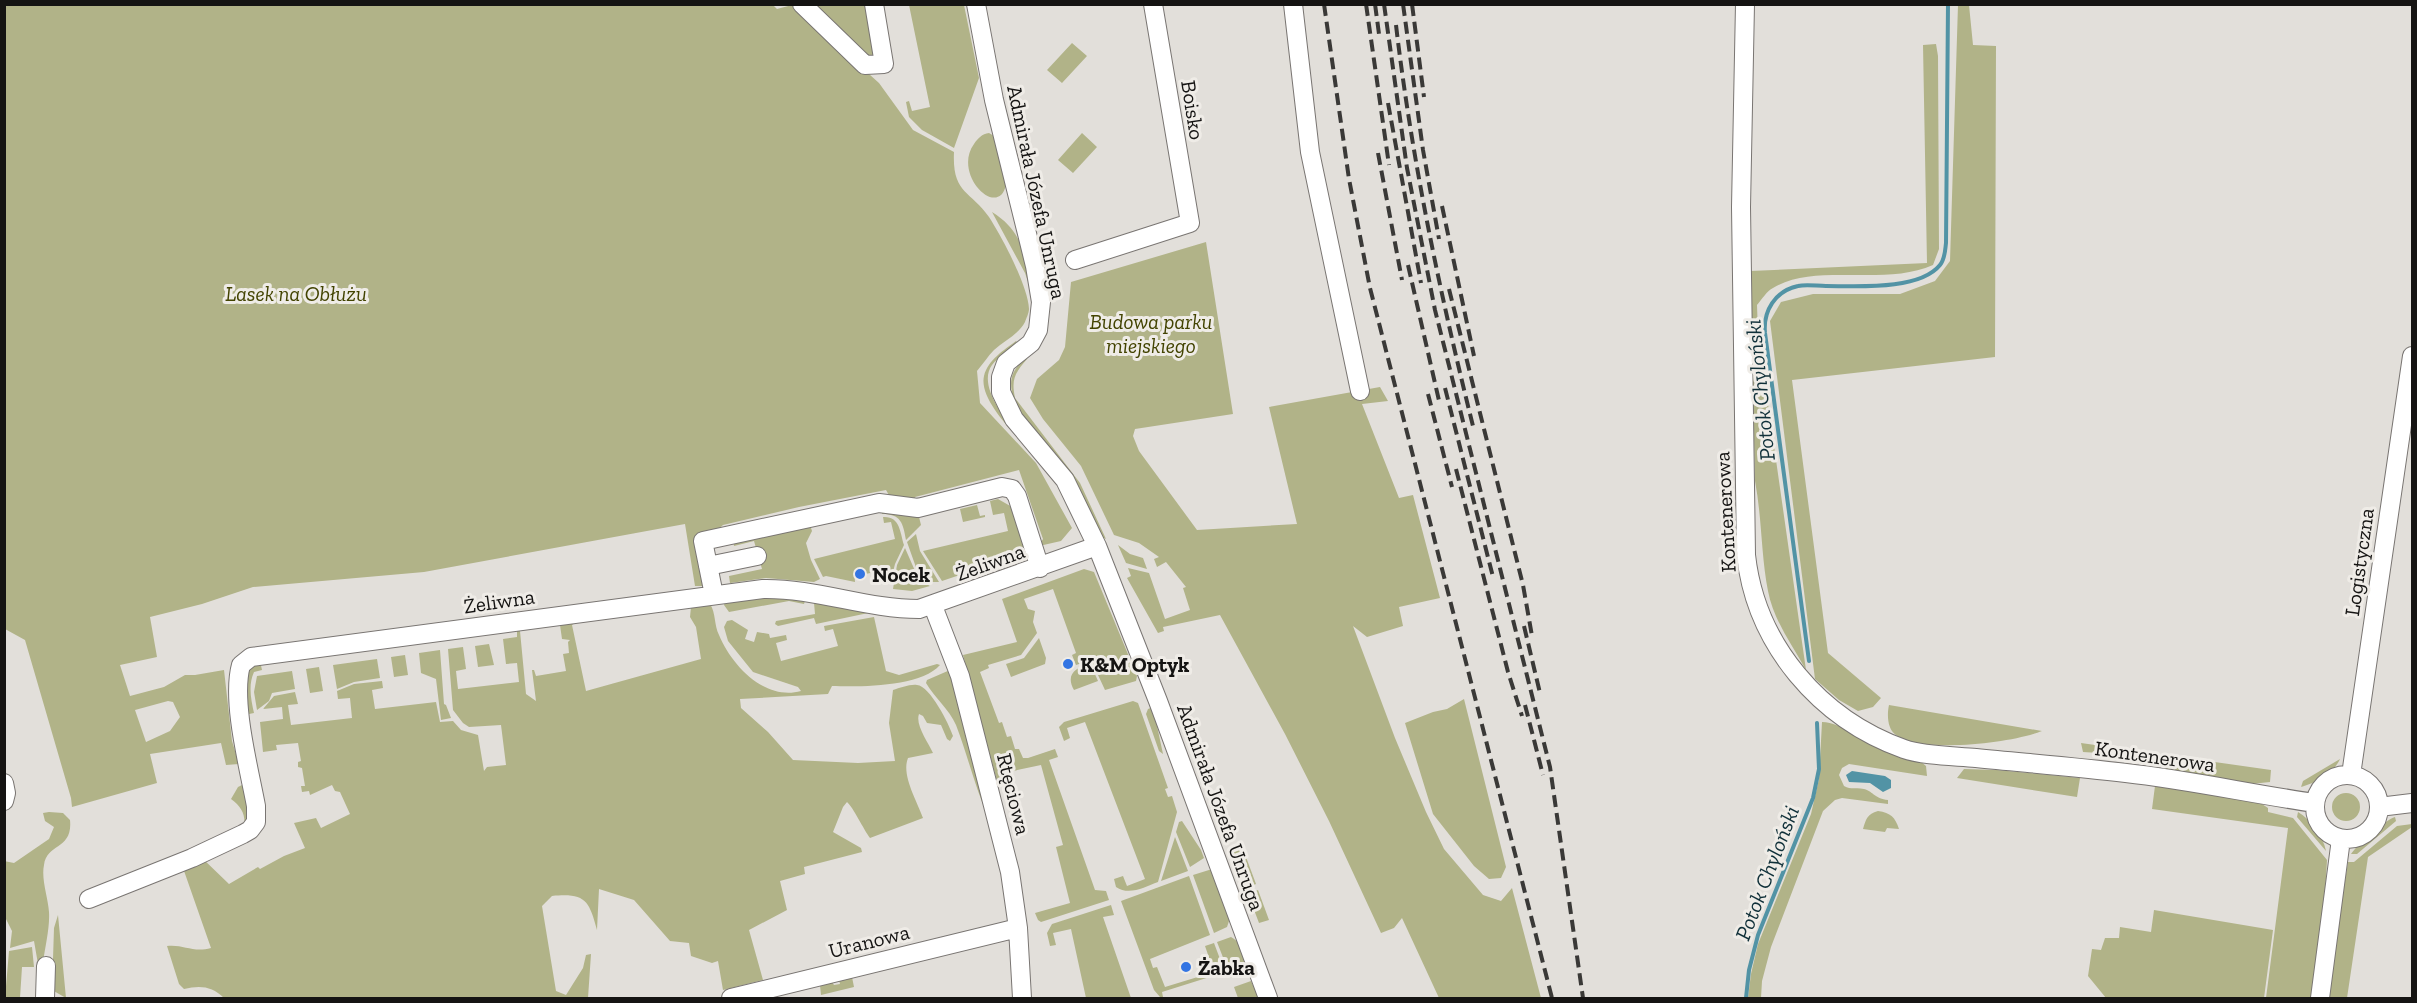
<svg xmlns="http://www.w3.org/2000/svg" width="2417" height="1003" font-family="'Zilla Slab',serif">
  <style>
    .green { fill: #b1b388; fill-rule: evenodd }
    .water { fill: #5293a5 }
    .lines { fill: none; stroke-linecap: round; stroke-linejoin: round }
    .stream { stroke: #5293a5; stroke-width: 4 }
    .minor-casing { stroke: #797572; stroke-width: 20 }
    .minor { stroke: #fff; stroke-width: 18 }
    .rail { stroke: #3a3937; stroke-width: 4; stroke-dasharray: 12 6; stroke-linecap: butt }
    .poi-dot { fill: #3375e3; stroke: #efece7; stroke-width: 2 }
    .labels { text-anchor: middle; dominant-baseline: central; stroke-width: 6; stroke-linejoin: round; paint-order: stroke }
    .street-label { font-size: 21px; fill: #151413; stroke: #efece7 }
    .park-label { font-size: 21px; font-style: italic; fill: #424300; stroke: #efece7 }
    .poi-label { font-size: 21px; font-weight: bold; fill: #151413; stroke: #efece7; text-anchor: start }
    .water-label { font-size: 22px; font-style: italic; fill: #103039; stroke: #efece7 }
  </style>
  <rect width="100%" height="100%" fill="#e2dfda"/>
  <path class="green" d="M772 4 777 9 792 5 879 83 913 130 954 152C952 194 970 190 989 217 1002 237 1028 286 1029 309 1029 313 1026 319 1025 322 1019 334 1004 341 994 350 988 356 983 364 977 371L980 403 1036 463 1072 528 1061 541 1039 546 1043 539 1019 470 915 497 916 502 890 497 886 490 799 507 723 525 714 533 705 586H695L685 524 424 572 253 587 202 604 150 617 157 657 120 665 130 696 164 687 185 675H195L224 670 232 741 239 764 226 765 221 743 150 754 157 783 72 807 71 798 25 640 5 629 4 5ZM168 701 173 702 180 717 170 731 146 742 135 710Z
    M814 5 823 6 827 5H866L874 54 869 56Z
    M909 5H964L979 78 954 148 922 130 909 117 906 102 909 101 912 111 930 107Z
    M1958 5H1969L1973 45 1996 46 1995 357 1792 380 1828 653 1881 698 1873 707 1858 711 1839 700 1815 679 1770 321 1781 302 1813 294H1900L1935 281 1950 261Z
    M1072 43 1087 56 1062 83 1047 70Z
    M1936 44 1938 56 1939 249 1933 265C1884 287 1815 262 1773 288 1767 291 1762 299 1757 305L1758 334 1806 670C1792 645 1773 619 1768 591 1761 555 1762 518 1755 481L1750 271 1927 263 1923 45Z
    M989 133 994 136 1006 185C998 220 952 174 974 144 978 138 982 134 989 133Z
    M1082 133 1097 147 1073 173 1058 160Z
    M992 212C1026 233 1025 260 1033 296L1025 273Z
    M1206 242 1233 414 1135 429 1133 436 1139 451 1197 530 1297 524 1269 407 1380 387 1388 401 1362 404 1399 498 1413 495 1440 598 1399 607 1403 626 1367 637 1353 626 1395 738 1426 812 1444 849 1483 895 1501 901 1512 888 1541 998H1439L1402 918 1394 928 1381 933 1329 821 1285 734 1220 615 1163 627 1164 631 1158 633 1127 578 1131 576 1128 568 1149 573 1165 619 1190 610 1183 588 1186 587 1166 562 1157 567 1154 559 1159 557 1139 543 1114 535 1081 466 1043 419 1030 398 1037 379 1059 360 1065 347 1071 282Z
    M1016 341 1018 344C1010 350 998 357 992 365 973 391 1024 441 1039 460 1023 442 978 402 984 376 988 360 1004 350 1016 341Z
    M1025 357 1027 359C1015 373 1011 379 1015 398L1080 483 1106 539 1102 537 1014 403C1009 380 1009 375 1025 357Z
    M998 499 1012 507 1024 545 1019 555 942 581 923 551 1008 531 1004 513 993 515 990 501Z
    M977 505 980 516 985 515V517L963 522 960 509Z
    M882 511 919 517 921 525 906 540C903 523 901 514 882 514Z
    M883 517C900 516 900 532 904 545L895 564 890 584 888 575 877 577 876 572 865 574 863 569 854 570 855 582 826 576 823 577 814 559 895 539 891 522 884 523Z
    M810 525 812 531 806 543 811 560 820 579 814 582 766 578 730 583 729 576 762 569 754 541 734 546 733 539Z
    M916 534 920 551 939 582H929L918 573 907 542Z
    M1118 545 1130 554 1143 558 1147 569 1126 563Z
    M905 548 919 580 930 586 912 591 893 589 897 565Z
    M1084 569 1094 572 1137 676 1136 681 1105 690 1091 660 1076 665 1072 655 1076 653 1053 589 1024 599 1028 609 1035 611 1033 622 1037 633 1021 655 988 665 989 668 980 672 999 723 1002 722 1007 737 1011 736 1015 749H1019L1023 758H1028L1055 749 1058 757 1049 760 1095 890 1106 891 1109 900 1041 922 1038 920 1035 913 1070 903 1056 847 1063 845 1041 765 999 774 1001 781H997L963 655 1017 642 1002 599Z
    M772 598 805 601 804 604 789 601 729 612 724 605 725 602Z
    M814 603 873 612 816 624 814 618 778 626 775 624 776 621 815 614Z
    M710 604C716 613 714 625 719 635 732 666 765 701 801 691L798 687 753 672 728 641 724 627 727 621 732 620 748 630 745 639 754 642 757 632 769 634 770 638 786 635 787 640 776 643 781 661 838 646 833 629 825 631 824 626 874 617 886 671 899 675 937 664 940 665C921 687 860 687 832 686L828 694 740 699 741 708 768 732 793 760 858 763 895 761 889 723 893 690C900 688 910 684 917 685 930 686 949 724 953 736L950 741 947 739 941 725 927 723 923 716 919 714C915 725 928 742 933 753L908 758C901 775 917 801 923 818L870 838C864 830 853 807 847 802L843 807 833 832 861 848 862 852 804 867 805 874 780 881 787 910 749 930 763 980 723 990 718 961 712 963 691 956 689 943 670 941 634 900 599 889 597 930C589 900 585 893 552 896L542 906 556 991 566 995 583 968 586 955 591 954 588 998H224C212 986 200 985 184 989L179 984 167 946C183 944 193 953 211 948L183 868 201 857 229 884 258 867 260 869 284 856 305 848 294 823 316 818 321 828 350 814 340 792 335 791 332 785 310 795 309 791 302 792 301 786H305L302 768 298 767V762L301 761 298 743 276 745 277 750 263 752 260 722 283 719 282 707 263 709 274 696 295 692 298 704 288 705 291 725 352 718 350 698 338 699 337 691 354 684 382 681 383 688 372 690 375 709 436 702 440 722 453 721 461 730 478 735 484 771 487 767 506 765 501 725 469 727 463 723 453 710 448 649 463 647 466 669 456 671 458 689 519 682 517 663 506 664 503 639 517 637V631H520L526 694 536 701 532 670H534L536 676 566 671 563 654 569 653 568 642 570 640 562 639 560 625 575 623 572 625 586 691 701 659 696 627 690 617 691 607Z
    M1039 638 1046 658 1045 664 1011 677 1006 664 1024 658Z
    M489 644 494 665 478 667 475 646Z
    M440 650 444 704 446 705 451 718 441 720 436 679 421 673 419 653Z
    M405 655 408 675 394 677 391 657Z
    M377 659 380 678 354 682 337 689 333 665Z
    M260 661 262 670 254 672C248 685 251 700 254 713L249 714 246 711V671Z
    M1090 663 1098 681 1074 690C1065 674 1076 668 1090 663Z
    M319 667 323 691 310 693 306 669Z
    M950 670 989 819C975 788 968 756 956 725 949 709 935 698 926 683L927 680Z
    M292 671 295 689 272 693 269 701 257 710 254 692 257 676Z
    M1464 699 1506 867 1501 878 1489 879 1474 866 1433 814 1405 723 1433 712 1447 709Z
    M1133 701 1138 703 1168 788 1165 789 1168 797 1172 796 1177 812 1158 882C1145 887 1129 896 1116 887L1114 879 1123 876 1127 886 1145 879 1085 722 1067 728 1070 738 1064 741 1059 727 1064 722Z
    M1889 705 2042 731C2013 743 1923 754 1896 735 1887 729 1887 714 1889 705Z
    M1153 707 1163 754 1159 751 1146 714 1148 709Z
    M1822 722C1843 723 1858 739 1877 747 1894 754 1912 754 1926 766L1927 776 1849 764 1842 768 1839 775 1844 786C1851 790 1857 787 1864 789 1874 792 1875 799 1888 800V804L1842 798 1835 800 1823 811 1771 947 1762 981 1761 998H1748L1751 974 1758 944 1811 814 1819 779Z
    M2081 743 2271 770 2270 782 2251 784 2169 771C2151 753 2107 754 2083 752Z
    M2340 759C2334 773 2316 783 2301 787L2303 781Z
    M1964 769 1997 770 2080 778 2077 797 1957 778Z
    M2160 784 2259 802 2268 808V812L2293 818 2327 860 2323 932 2314 998H2266L2288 828 2152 809 2155 786Z
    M242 785C251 799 250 814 244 828 246 815 242 807 231 799L238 787Z
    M2332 807a14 14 0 1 1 28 0a14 14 0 1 1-28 0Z
    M1878 811C1891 813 1895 817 1899 829L1887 828 1885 832 1863 829C1866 819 1867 814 1878 811Z
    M49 812 63 813 70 820C73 850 47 843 44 865 41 879 48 897 49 912 50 928 45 947 43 963L38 964 34 941 10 948 12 931 5 917 4 861 14 863 49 839 54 827 45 821 43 813Z
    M2298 812C2311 820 2323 836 2326 851L2297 817Z
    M2395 817 2396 821 2357 854H2351C2357 845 2385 820 2395 817Z
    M1182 821 1201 850 1204 858 1190 867 1176 832 1179 822Z
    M2412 824V827L2368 857 2347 998H2326L2348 862H2354L2397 826Z
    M1175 837 1188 871 1161 881Z
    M1243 849 1256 884 1247 888 1233 852Z
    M1209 870H1212L1230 918 1227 927 1214 933 1193 875Z
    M1189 876 1210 935 1150 959 1153 968 1157 967 1165 987 1214 972 1205 946 1214 943 1226 975 1218 977 1216 975 1162 992 1163 997H1160L1154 990 1121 901Z
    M1258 890 1269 920 1259 923 1248 894Z
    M1111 905 1114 915 1103 917 1131 998H1086L1071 929 1053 933 1056 945 1050 946 1047 933 1052 924Z
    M2154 910 2273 930 2264 998H2106L2088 976 2092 949 2101 950 2105 938H2119L2120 927 2151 932Z
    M58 915 66 998 52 990 54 928Z
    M1231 937C1242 942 1250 962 1245 973L1231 978 1217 942Z
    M32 947 34 967H22L20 998H5L9 951Z
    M852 977 854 987 821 995 820 985 832 982 834 985 840 984 839 980Z
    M1251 981 1259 998H1238L1234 987Z"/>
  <path class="water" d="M1852 771 1885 776 1891 780V788L1883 792 1870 783 1849 782 1846 775Z"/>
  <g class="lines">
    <path class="stream" d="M1809 661 1765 333C1763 311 1775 291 1798 286 1806 284 1817 286 1826 286 1855 286 1919 291 1940 265 1945 259 1945 251 1946 243L1948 4
      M1746 998 1749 970 1758 935 1813 798 1819 769 1817 723"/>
    <defs>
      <path id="minor" d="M802 4 865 65 884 64 874 4
        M976 4 994 100 1035 266 1041 302 1038 330 1031 343 1006 363 1001 377V392L1014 419 1065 480 1097 546 1158 701 1268 998
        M1293 4 1310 152 1360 391
        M1745 4 1741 207 1746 555C1756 645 1820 719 1904 749 1924 756 1955 756 1976 758 2026 763 2076 767 2126 773 2189 780 2252 794 2315 803
        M1075 260 1190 223 1153 4
        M708 566 757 556
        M714 595 703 541 879 503 918 508 1002 487 1012 489 1017 496 1040 568
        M933 606 960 676 1010 872 1018 928 1022 998
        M2351 775 2412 356
        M2315 807a32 32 0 1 1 64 0a32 32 0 1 1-64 0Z
        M4 783 6 793 4 801
        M2379 807 2412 803
        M89 899 192 858 243 834 250 830 256 822V806C249 768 231 701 241 665L251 657 763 589C816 588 866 609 919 609L1097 546
        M45 998 46 966
        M731 998 1018 928
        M2320 998 2341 839"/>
    </defs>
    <use href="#minor" class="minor-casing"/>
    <use href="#minor" class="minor"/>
    <path class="rail" d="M1324 4 1349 179 1370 288 1552 998
      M1366 4 1389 165
      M1375 4 1379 34
      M1384 4 1407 168 1435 310 1550 767 1583 998
      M1403 4 1423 150 1439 239
      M1412 4 1424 97
      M1396 25C1412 161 1440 294 1473 426
      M1388 103 1421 283
      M1378 153 1402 280
      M1442 206 1474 356
      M1408 265 1440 405
      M1449 289 1523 585 1532 636
      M1445 388 1493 577
      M1428 394 1452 487
      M1456 469 1508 672 1522 716
      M1524 626 1540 693
      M1525 705 1543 775"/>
  </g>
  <g class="poi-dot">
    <circle cx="860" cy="574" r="6"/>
    <circle cx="1068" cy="664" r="6"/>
    <circle cx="1186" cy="967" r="6"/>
  </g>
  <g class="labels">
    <g class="street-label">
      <text transform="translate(1193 110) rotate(81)">Boisko</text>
      <text transform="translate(1037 192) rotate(78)">Admirała Józefa Unruga</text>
      <text transform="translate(1725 512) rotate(-93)">Kontenerowa</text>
      <text transform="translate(990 562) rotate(-20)">Żeliwna</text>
      <text transform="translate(2359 562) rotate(-82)">Logistyczna</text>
      <text transform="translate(499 601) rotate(-8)">Żeliwna</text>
      <text transform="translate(2155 756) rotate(8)">Kontenerowa</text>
      <text transform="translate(1014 794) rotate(76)">Rtęciowa</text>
      <text transform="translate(1221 807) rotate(70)">Admirała Józefa Unruga</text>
      <text transform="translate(869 941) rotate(-14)">Uranowa</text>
    </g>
    <g class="park-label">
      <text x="296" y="293">Lasek na Obłużu</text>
      <text x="1151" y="321">Budowa parku<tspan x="1151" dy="24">miejskiego</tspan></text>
    </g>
    <g class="poi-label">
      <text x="872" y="574">Nocek</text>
      <text x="1080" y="664">K&amp;M Optyk</text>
      <text x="1198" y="967">Żabka</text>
    </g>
    <g class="water-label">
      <text transform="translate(1760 390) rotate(-96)">Potok Chyloński</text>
      <text transform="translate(1767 873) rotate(-69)">Potok Chyloński</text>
    </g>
  </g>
  <rect width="2417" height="1003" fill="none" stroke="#151413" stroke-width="12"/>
</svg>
